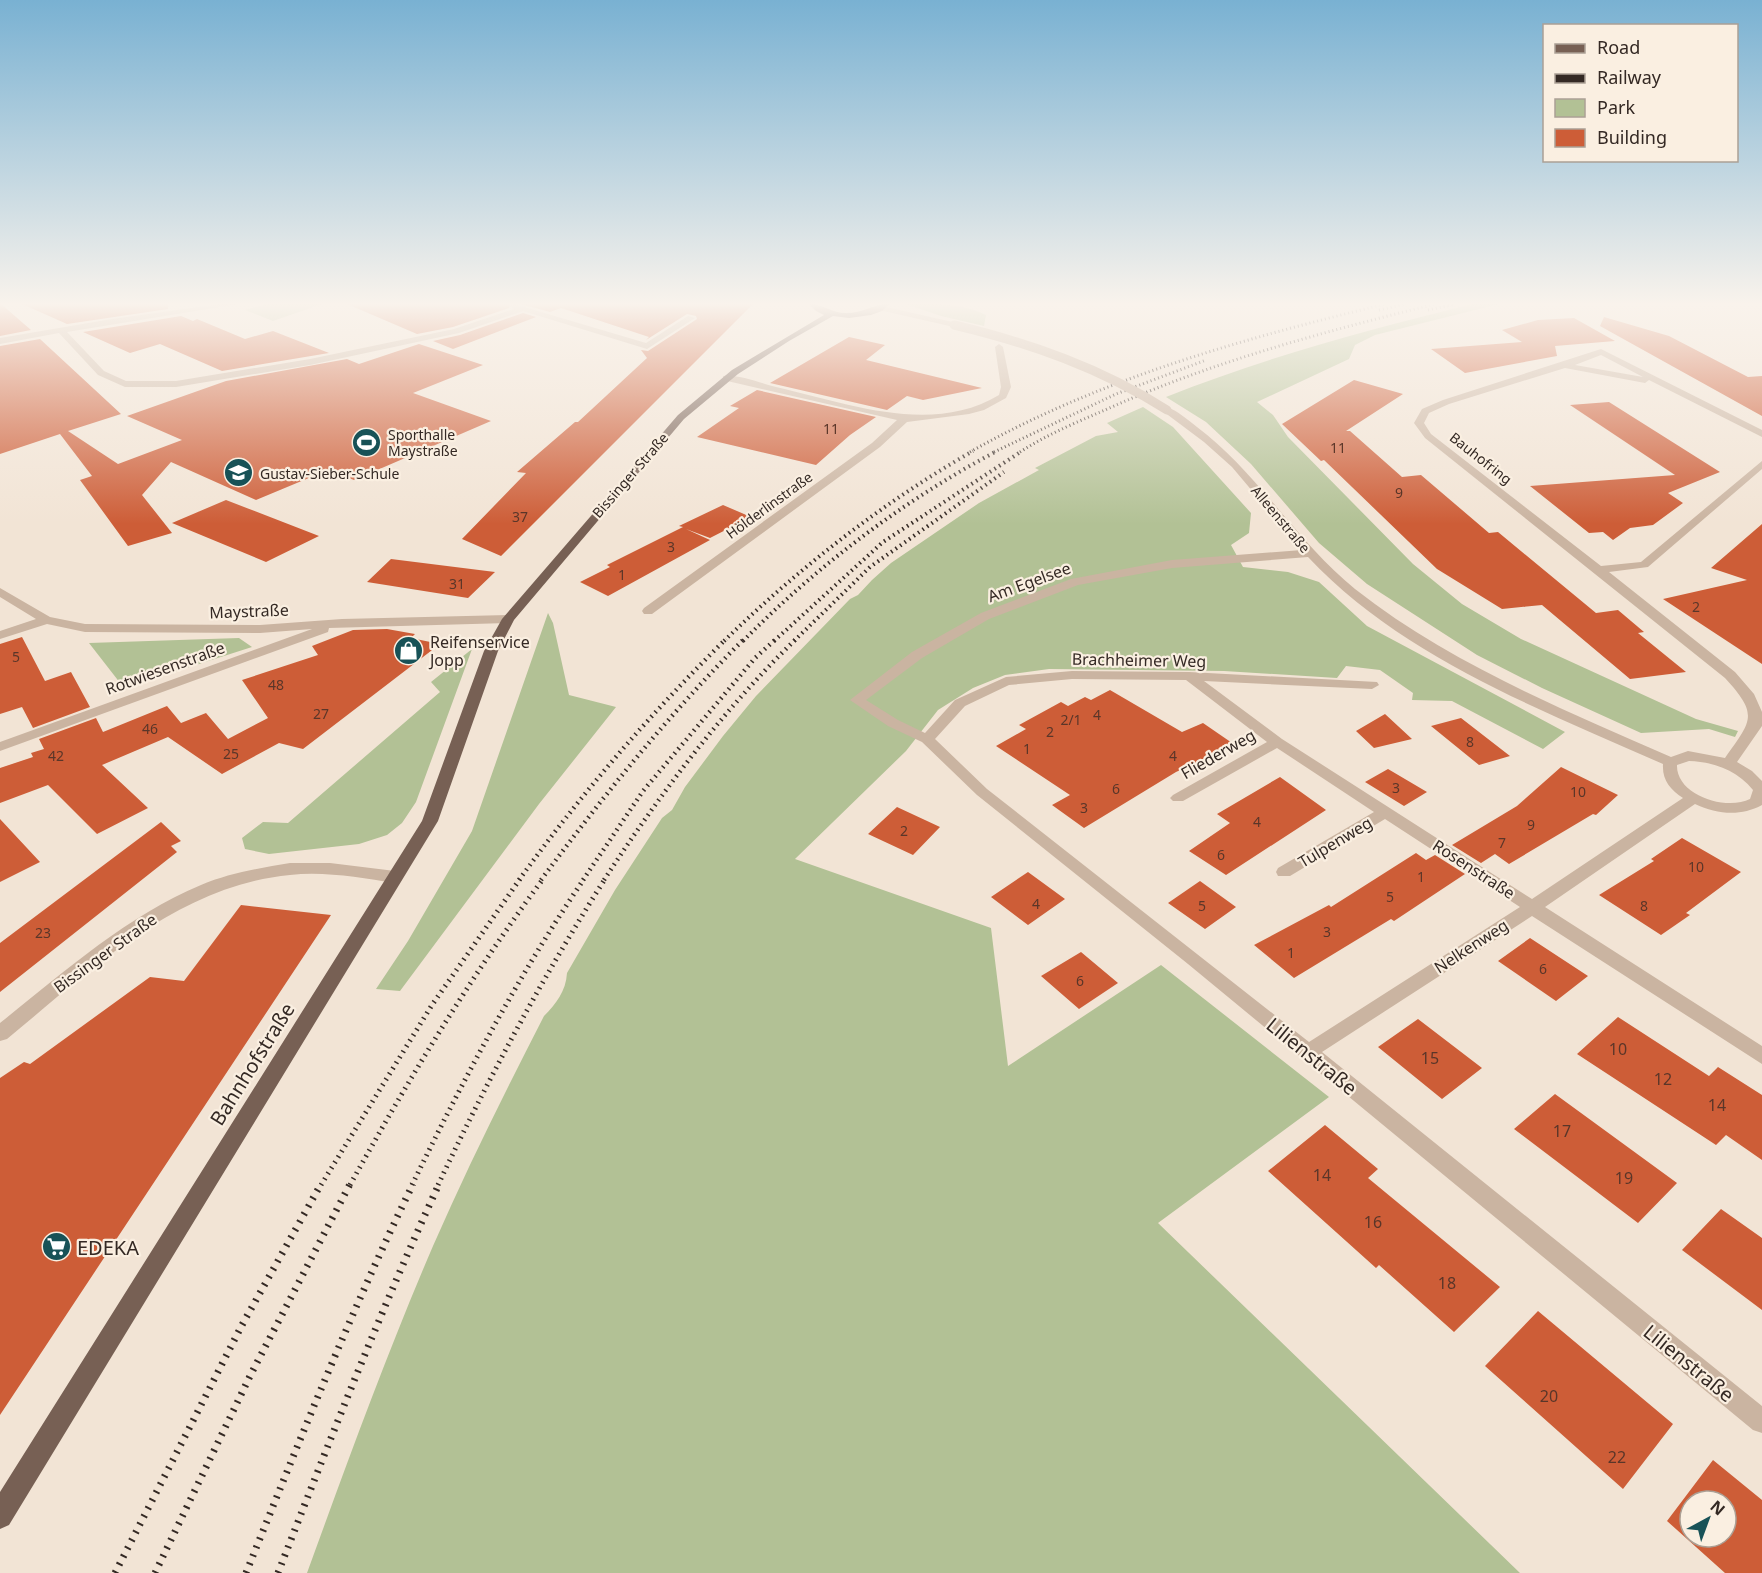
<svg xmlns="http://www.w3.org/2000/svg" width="1762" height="1573" font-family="'Noto Sans',sans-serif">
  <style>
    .green { fill: #b2c195 }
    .building { fill: #cd5d37; fill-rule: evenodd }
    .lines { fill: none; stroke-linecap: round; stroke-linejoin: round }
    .minor { fill: #cab4a1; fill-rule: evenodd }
    .major { fill: #776054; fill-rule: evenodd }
    .rail-far4 { stroke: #342924; stroke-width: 3; stroke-dasharray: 1 3; stroke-linecap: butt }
    .rail-far3 { stroke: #342924; stroke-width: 4; stroke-dasharray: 1.5 4; stroke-linecap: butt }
    .rail-far2 { stroke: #342924; stroke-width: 4.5; stroke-dasharray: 1.5 4.5; stroke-linecap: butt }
    .rail-far1 { stroke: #342924; stroke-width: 5; stroke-dasharray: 1.5 5; stroke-linecap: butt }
    .rail { stroke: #342924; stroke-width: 7; stroke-dasharray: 2 7; stroke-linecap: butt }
    .minor-bridge { stroke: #cab4a1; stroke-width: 9 }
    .labels { text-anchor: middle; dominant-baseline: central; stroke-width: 4.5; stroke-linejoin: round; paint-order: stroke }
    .number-label { font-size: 14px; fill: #5a3629 }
    .far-poi-label { font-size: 14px; fill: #342924; stroke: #faefe1; text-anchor: start }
    .far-street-label { font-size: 14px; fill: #342924; stroke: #faefe1 }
    .street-label { font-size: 16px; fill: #342924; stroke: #faefe1 }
    .poi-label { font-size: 16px; fill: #342924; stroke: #faefe1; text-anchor: start }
    .near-number-label { font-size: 16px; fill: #5a3629 }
    .near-street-label { font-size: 20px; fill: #342924; stroke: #faefe1 }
    .near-poi-label { font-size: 20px; fill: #342924; stroke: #faefe1; text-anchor: start }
  </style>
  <rect width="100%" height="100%" fill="#f2e4d5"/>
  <path class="green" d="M267 304H322L273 321 245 310Z
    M906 304C932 304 961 302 986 315L984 326 941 316Z
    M1472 304H1499L1375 335 1355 345 1349 359 1257 402 1273 415 1288 437 1413 564 1462 604 1521 639 1696 719 1738 731 1735 737 1709 729 1641 733 1542 688 1477 655 1367 584 1319 543 1251 464 1206 422 1166 397C1266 357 1368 330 1472 304Z
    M1143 407 1173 427 1251 513 1249 533 1231 545 1243 567 1288 572 1319 582 1367 626 1565 732 1543 749 1452 701 1412 700 1413 693 1380 670 1346 666 1337 678 1224 671 1049 669 1005 675 973 688 938 710 906 751 795 859 991 928 1008 1066 1161 965 1329 1097 1158 1223 1520 1573H307C347 1463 387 1353 433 1246 467 1168 505 1092 544 1016 556 1004 566 991 567 973L615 890 662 818 672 810 685 787 723 736 756 696 850 599 858 595 872 580 891 563 979 503 1039 470 1035 468 1096 436 1118 432 1107 423Z
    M548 613 553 623 569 695 616 707 539 804 400 991 376 989 408 941 472 831Z
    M239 638 252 647 124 688 89 643Z
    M472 649 416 802 402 823 387 835 359 844 269 854 245 849 242 838 263 822 288 823 440 692 431 682Z"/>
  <path class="building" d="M0 304H1L31 330 0 336Z
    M22 304H168V309L67 324Z
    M347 304H510L509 308 453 327 417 334Z
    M521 304H753L501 556 462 539 526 473 517 472 575 422H578L647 358 641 350 648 351 697 319 696 316 687 314 646 340 649 337 561 308 550 312Z
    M523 313 536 317 453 349 433 341 460 335Z
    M181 316 193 321 197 319 245 339 273 331 329 353 222 371 160 344 130 353 83 332Z
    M1604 317 1669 336 1748 377 1762 376V416L1600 326Z
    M1574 318 1615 341 1555 346 1557 356 1465 373 1431 349 1522 342 1502 330 1538 320Z
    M849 337 885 345 866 360 982 388 923 400 907 396 887 410 770 383Z
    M40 339 121 414 68 431 118 464 182 440 127 416 226 381 347 359 359 364 419 344 483 365 413 393 491 421 354 480 328 470 256 500 171 462 142 495 172 533 128 546 80 480 92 476 60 434 0 454V346Z
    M1354 380 1403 394 1346 431H1350L1402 477 1421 475 1489 533 1498 532 1596 613 1618 610 1644 632 1638 633 1686 672 1630 679 1542 605 1502 609 1437 569 1324 460 1321 461 1282 424Z
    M757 390 876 417 850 435 816 465 697 437 739 408 730 406Z
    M1609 402 1720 472 1668 493 1683 503 1653 525 1630 528 1613 540 1603 532 1589 533 1530 486 1675 475 1570 405Z
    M226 500 319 536 266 562 172 523Z
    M723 505 751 517 710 538 686 529 710 540 608 596 580 582 610 567 607 565 683 527 679 526Z
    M1762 524V664L1663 599 1747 580 1711 568Z
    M391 559 495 572 468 598 367 582Z
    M387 629 415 634 411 638 440 644 303 749 279 743 222 774 168 737 102 765 148 808 97 834 48 785 0 803V768L33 757 31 753 44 749 39 739 96 718 103 732 167 706 181 723 206 713 228 739 268 718 242 680 318 655 312 646 353 630Z
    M22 637 45 681 71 672 90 707 33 728 22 707 0 714V644Z
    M1110 690 1182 732 1203 723 1235 745 1176 772 1084 828 1052 805 1070 795 996 746 1026 729 1019 725 1061 702 1068 706 1085 697 1091 700Z
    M1385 714 1412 739 1374 748 1356 731Z
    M1461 718 1510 756 1479 765 1431 726Z
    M1561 767 1618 795 1596 815 1593 814 1509 864 1495 854 1481 863 1452 845 1517 806Z
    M1388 769 1427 792 1404 806 1365 782Z
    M1280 777 1326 810 1226 875 1189 851 1230 823 1217 814Z
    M897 807 940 827 913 855 868 834Z
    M0 819 40 862 0 882Z
    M161 822 181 841 171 846 177 852 0 992V943Z
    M1682 838 1741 872 1686 913 1690 915 1661 935 1599 895 1654 861 1651 859Z
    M1416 853 1426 860 1435 855 1465 874 1394 921 1391 919 1294 978 1254 945 1329 905 1331 907Z
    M1028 872 1065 899 1028 925 991 897Z
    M1200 881 1236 907 1205 929 1168 903Z
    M241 905 331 915 0 1415V1078L24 1062 30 1064 150 977 184 981Z
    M1530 938 1588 976 1556 1001 1498 961Z
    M1081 952 1118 983 1079 1009 1041 976Z
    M1618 1017 1709 1076 1718 1067 1762 1095V1160L1726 1135 1716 1145 1577 1054Z
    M1418 1019 1482 1068 1442 1099 1378 1047Z
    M1555 1094 1677 1183 1638 1223 1514 1129Z
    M1325 1125 1378 1169 1368 1178 1500 1287 1454 1332 1379 1265 1376 1268 1268 1171Z
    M1721 1209 1762 1238V1310L1682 1250Z
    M1538 1311 1673 1424 1623 1489 1485 1366Z
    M1713 1460 1762 1500V1573H1725L1667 1521ZM1690 1501H1726V1537H1690Z"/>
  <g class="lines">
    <path class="minor" d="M220 304H238L67 332 104 371 126 381H176L310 359 454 329 514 309 510 306 514 304 646 343 688 316 695 318 647 349 523 311 459 333 310 365 176 387H125L98 375 59 333 0 344V338L112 319Z
      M882 306 957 323 958 325 954 327 879 310 878 308Z
      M999 344 1003 347 1011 387 1006 398 984 410 969 414 907 422 880 447 652 614H644L642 611 644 608 872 443 897 420 723 380V376C739 374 760 383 776 387 847 403 931 436 999 395L1001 387 995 347Z
      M1601 349 1762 430V437L1649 380 1645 383 1565 368 1449 404 1429 413 1424 423 1431 434 1601 566 1641 562 1762 461V469L1648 567 1609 572 1735 672 1754 694 1762 712V726L1737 762 1752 771 1762 781V805C1740 817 1717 814 1695 804L1545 907 1762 1046V1064L1532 916 1322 1052 1762 1406V1433L1753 1430 1188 964 977 795 922 742 888 726 850 700 912 652 981 613 1071 579 1172 560 1302 550 1232 467 1204 442 1164 412 1162 410 1167 407C1178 411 1188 420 1197 427 1258 473 1296 541 1355 589 1449 663 1562 709 1671 757L1688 751 1725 758C1752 720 1759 715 1725 678L1425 438 1414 423 1422 409 1443 400ZM1601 355 1643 377 1575 365ZM1308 557C1402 657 1539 709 1663 764 1662 780 1670 789 1683 798L1532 899 1282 739 1204 681 1372 689 1379 685 1377 682 1189 672 1072 671 1006 677 955 700 925 733 898 720 866 700 922 658 989 619 1078 585 1172 568ZM1072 679 1186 680 1267 742 1173 795 1170 798 1173 801H1183L1277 748 1374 812 1278 868 1276 872 1278 876H1290L1385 819 1520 907 1309 1042 987 789 935 739 965 706 1009 685ZM1689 761C1714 762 1737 770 1753 790L1750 799C1726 811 1676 795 1677 765Z
      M0 588 50 617 85 624 260 625 342 619 508 615 514 619 508 623 329 628 328 632 0 751V742L312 629 260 633 85 632 47 624 0 639V631L36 619 0 597Z
      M290 863H330L395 871 401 873 403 877 401 881 395 883C361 878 325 871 290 875 177 886 91 970 7 1039L0 1041V1023C63 973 125 917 201 885 229 873 260 868 290 863Z"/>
    <path class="major" d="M809 304C820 303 832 313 846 313 863 313 877 303 889 304L882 311 871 315 849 318 833 316 789 341 738 374 684 419 514 620 498 651 438 821 9 1525 0 1529V1492L422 821 484 651 502 619 678 415 732 370 824 315 816 311Z"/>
    <path class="rail-far4" d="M1379 310 1405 304
      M1428 310 1455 304
      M970 452C1099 379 1242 339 1385 304
      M994 452 1116 394 1206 360
      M1020 452C1046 435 1077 422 1105 410 1211 362 1323 332 1435 304"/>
    <path class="rail-far3" d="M724 641C799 568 882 503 973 451
      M743 641C817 566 904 500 997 451
      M774 641 883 542 1022 451
      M794 641 870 567 1004 472"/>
    <path class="rail-far2" d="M519 880C581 794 650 714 726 639
      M541 880C604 795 669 714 744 639
      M583 880 643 791 755 658 776 639
      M604 880C660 794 722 711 796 639"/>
    <path class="rail-far1" d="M321 1185 432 1005 520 879
      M350 1185C408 1080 471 976 543 879
      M412 1185C463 1080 518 976 584 879
      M438 1185C488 1079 542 978 605 879"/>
    <path class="rail" d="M115 1573 242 1325 321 1184
      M155 1573 250 1376 350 1184
      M246 1573C299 1442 351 1311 413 1184
      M278 1573C329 1442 380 1312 439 1184"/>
    <path class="minor-bridge" d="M954 325C1030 343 1101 368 1167 410"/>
  </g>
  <linearGradient id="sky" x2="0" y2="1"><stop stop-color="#79b1d2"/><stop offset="0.58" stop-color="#f9f3ec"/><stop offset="1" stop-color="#f9f3ec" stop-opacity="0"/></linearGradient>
  <rect width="1762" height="524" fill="url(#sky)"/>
  <defs>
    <symbol id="stadium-disc" viewBox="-11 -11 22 22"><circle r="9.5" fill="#185257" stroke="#faefe1"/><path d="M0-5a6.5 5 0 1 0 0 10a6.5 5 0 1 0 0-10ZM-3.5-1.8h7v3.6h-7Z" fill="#fff"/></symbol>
    <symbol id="school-disc" viewBox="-11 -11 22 22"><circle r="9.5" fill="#185257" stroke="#faefe1"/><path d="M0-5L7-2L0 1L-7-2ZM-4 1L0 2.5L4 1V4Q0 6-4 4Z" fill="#fff"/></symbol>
    <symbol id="shop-disc" viewBox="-11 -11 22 22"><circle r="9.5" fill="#185257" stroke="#faefe1"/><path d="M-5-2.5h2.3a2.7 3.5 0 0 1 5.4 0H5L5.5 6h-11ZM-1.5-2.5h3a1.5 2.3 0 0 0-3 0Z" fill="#fff"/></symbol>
    <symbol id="supermarket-disc" viewBox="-11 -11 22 22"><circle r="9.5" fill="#185257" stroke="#faefe1"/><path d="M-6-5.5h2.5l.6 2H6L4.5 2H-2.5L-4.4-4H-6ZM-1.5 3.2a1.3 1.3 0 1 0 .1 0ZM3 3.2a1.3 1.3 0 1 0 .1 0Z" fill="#fff"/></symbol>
  </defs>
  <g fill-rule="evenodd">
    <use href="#stadium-disc" x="350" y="426" width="33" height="33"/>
    <use href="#school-disc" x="222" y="456" width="33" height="33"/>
    <use href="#shop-disc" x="392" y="634" width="33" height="33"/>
    <use href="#supermarket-disc" x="40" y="1230" width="33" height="33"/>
  </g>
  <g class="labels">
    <g class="number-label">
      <text x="831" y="428">11</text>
      <text x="1338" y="447">11</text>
      <text x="1399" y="492">9</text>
      <text x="520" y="516">37</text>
      <text x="671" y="546">3</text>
      <text x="622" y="574">1</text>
      <text x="457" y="583">31</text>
      <text x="1696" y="606">2</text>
      <text x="16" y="656">5</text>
      <text x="276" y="684">48</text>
      <text x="321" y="713">27</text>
      <text x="1097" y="714">4</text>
      <text x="1071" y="719">2/1</text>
      <text x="150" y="728">46</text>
      <text x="1050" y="731">2</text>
      <text x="1470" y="741">8</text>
      <text x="1027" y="748">1</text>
      <text x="231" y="753">25</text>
      <text x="56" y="755">42</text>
      <text x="1173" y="755">4</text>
      <text x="1396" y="787">3</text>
      <text x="1116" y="788">6</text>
      <text x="1578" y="791">10</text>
      <text x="1084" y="807">3</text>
      <text x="1257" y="821">4</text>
      <text x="1531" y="824">9</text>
      <text x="904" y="830">2</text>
      <text x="1502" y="842">7</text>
      <text x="1221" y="854">6</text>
      <text x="1696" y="866">10</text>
      <text x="1421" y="876">1</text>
      <text x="1390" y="896">5</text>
      <text x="1036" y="903">4</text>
      <text x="1202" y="905">5</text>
      <text x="1644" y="905">8</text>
      <text x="1327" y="931">3</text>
      <text x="43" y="932">23</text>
      <text x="1291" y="952">1</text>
      <text x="1543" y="968">6</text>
      <text x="1080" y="980">6</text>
    </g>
    <g class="far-poi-label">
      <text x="388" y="434">Sporthalle<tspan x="388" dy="16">Maystraße</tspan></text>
      <text x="260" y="473">Gustav-Sieber-Schule</text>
    </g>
    <g class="far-street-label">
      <text transform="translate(1481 458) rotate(38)">Bauhofring</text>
      <text transform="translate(630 475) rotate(-49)">Bissinger Straße</text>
      <text transform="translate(769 505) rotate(-36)">Hölderlinstraße</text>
      <text transform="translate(1281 519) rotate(50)">Alleenstraße</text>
    </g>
    <g class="street-label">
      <text transform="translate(1029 582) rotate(-20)">Am Egelsee</text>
      <text transform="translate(249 611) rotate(-2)">Maystraße</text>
      <text transform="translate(1139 660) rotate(1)">Brachheimer Weg</text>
      <text transform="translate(165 668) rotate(-20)">Rotwiesenstraße</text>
      <text transform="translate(1218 754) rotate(-30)">Fliederweg</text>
      <text transform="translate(1335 842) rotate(-31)">Tulpenweg</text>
      <text transform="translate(1474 869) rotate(33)">Rosenstraße</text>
      <text transform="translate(1471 946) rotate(-33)">Nelkenweg</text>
      <text transform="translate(105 953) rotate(-36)">Bissinger Straße</text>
    </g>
    <g class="poi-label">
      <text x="430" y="642">Reifenservice<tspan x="430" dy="18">Jopp</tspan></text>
    </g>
    <g class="near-number-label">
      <text x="1618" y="1049">10</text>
      <text x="1430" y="1058">15</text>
      <text x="1663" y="1079">12</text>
      <text x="1717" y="1105">14</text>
      <text x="1562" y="1131">17</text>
      <text x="1322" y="1175">14</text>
      <text x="1624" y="1178">19</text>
      <text x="1373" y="1222">16</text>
      <text x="1447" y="1283">18</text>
      <text x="1549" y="1396">20</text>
      <text x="1617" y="1457">22</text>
    </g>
    <g class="near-street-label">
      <text transform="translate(1312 1056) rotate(39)">Lilienstraße</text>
      <text transform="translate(252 1064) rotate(-58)">Bahnhofstraße</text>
      <text transform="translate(1689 1363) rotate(39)">Lilienstraße</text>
    </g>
    <g class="near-poi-label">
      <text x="77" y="1247">EDEKA</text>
    </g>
  </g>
  <rect x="1543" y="24" width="195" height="138" fill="#faefe1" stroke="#aba095" stroke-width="1.5"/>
  <rect x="1555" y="44" width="30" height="9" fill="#776054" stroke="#aba095" stroke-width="1.5"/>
  <text x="1597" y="54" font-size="18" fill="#342924">Road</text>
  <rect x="1555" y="74" width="30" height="9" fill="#342924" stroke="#aba095" stroke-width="1.5"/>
  <text x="1597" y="84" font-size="18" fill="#342924">Railway</text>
  <rect x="1555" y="99" width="30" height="18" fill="#b2c195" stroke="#aba095" stroke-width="1.5"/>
  <text x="1597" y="114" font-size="18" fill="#342924">Park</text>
  <rect x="1555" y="129" width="30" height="18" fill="#cd5d37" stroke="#aba095" stroke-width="1.5"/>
  <text x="1597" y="144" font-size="18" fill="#342924">Building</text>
  <g transform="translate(1708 1519) rotate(41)"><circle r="28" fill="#faefe1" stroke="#aba095" stroke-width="1.5"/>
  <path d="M0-4.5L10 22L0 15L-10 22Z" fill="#185257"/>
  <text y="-9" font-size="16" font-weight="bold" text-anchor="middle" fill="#342924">N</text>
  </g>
</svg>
